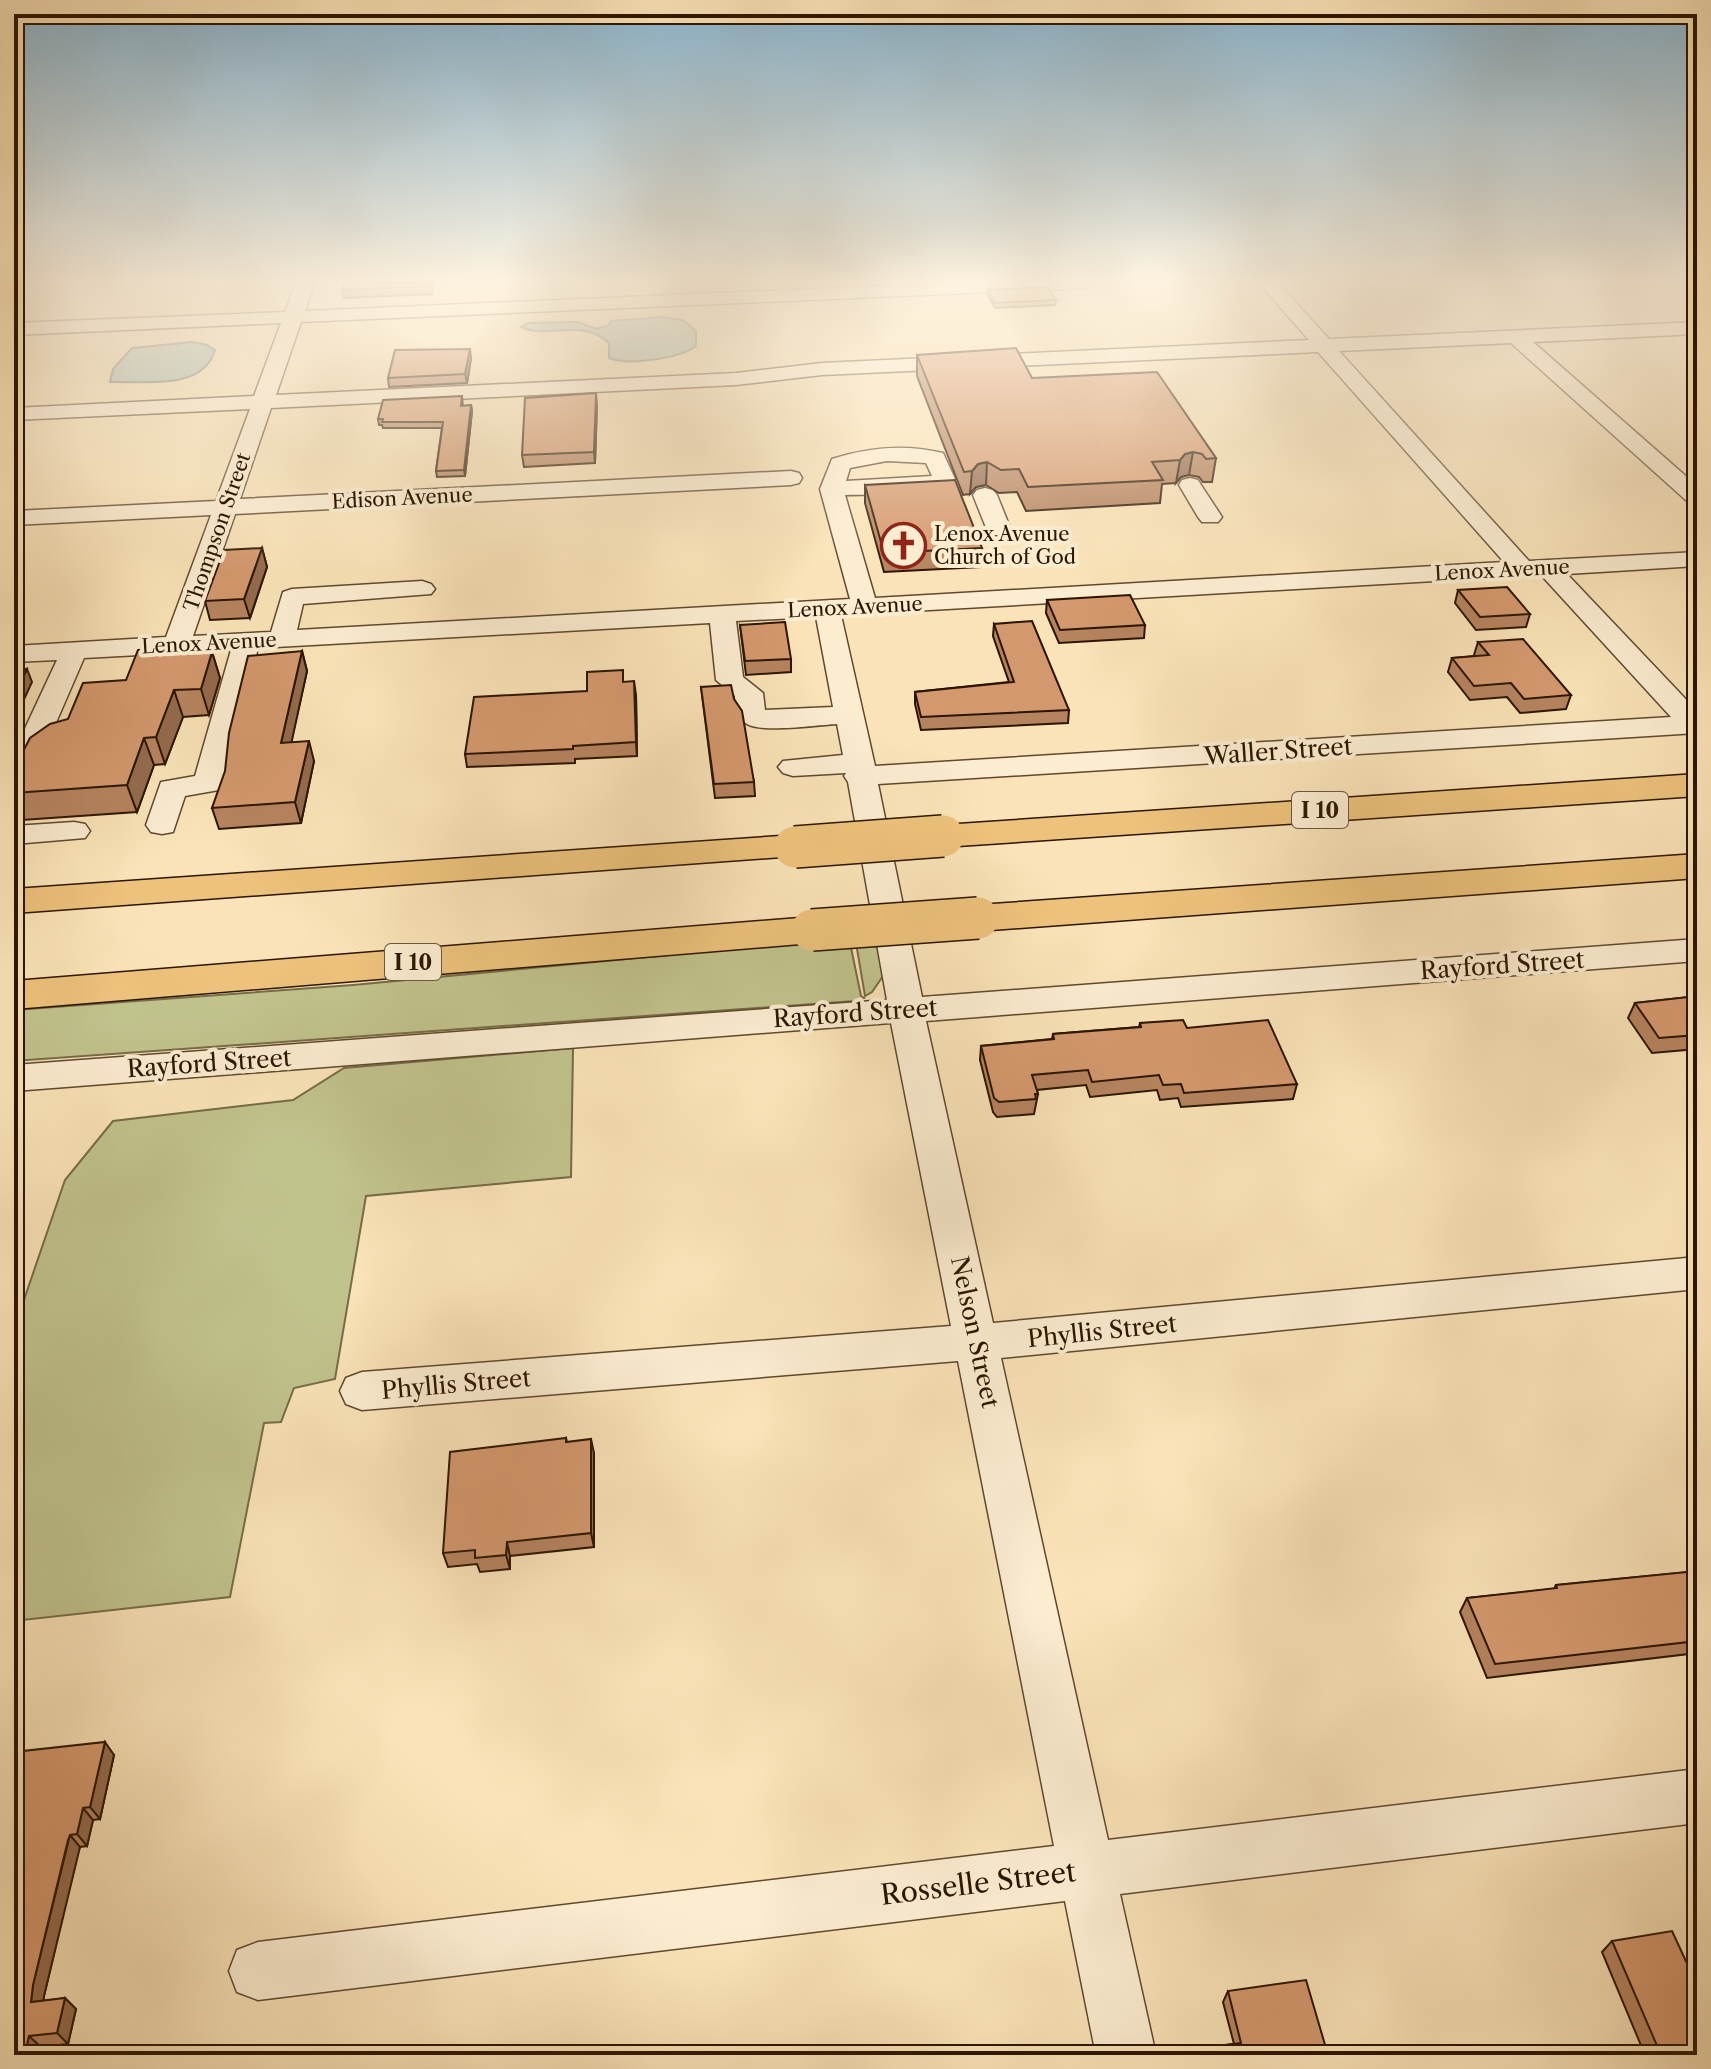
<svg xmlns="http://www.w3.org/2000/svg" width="1711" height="2069" font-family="'Libre Caslon Text',serif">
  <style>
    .green { fill: #c1c38d; stroke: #766c46; stroke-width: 2 }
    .water { fill: #9fbdb5; stroke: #717a6d; stroke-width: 2 }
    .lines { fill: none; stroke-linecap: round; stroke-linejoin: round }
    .minor-casing { stroke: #5f482e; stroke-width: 3 }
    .highway-casing { stroke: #2b1500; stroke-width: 3 }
    .minor { fill: #fcedd1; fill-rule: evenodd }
    .highway { fill: #edc27c; fill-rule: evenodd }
    .highway-bridge-casing { stroke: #2b1500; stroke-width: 44; stroke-linecap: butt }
    .highway-bridge { stroke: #edc27c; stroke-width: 41 }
    .wall { fill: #b6835f; stroke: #2b1500; stroke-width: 2 }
    .shaded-wall { fill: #946a4d; stroke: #2b1500; stroke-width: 2 }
    .building { fill: #d4986e; stroke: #2b1500; stroke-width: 2 }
    .labels { text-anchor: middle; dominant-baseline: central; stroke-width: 8; stroke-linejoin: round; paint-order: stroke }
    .far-street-label { font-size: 20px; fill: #2b1500; stroke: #fcedd1 }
    .far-poi-label { font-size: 20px; fill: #2b1500; stroke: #fcedd1; text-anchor: start }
    .shield { fill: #fcedd1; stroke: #6a563f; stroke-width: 2 }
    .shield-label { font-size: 22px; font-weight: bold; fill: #2b1500 }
    .street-label { font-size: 24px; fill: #2b1500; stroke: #fcedd1 }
    .near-street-label { font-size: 28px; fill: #2b1500; stroke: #fcedd1 }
  </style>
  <rect width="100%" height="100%" fill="#fae3b8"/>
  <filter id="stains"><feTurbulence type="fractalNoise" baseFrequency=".0025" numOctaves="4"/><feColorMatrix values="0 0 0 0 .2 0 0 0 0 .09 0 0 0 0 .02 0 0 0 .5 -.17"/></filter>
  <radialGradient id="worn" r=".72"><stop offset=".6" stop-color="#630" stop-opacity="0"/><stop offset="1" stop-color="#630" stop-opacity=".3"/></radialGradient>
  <path class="green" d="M876 936 883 976 872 992 865 996 855 937Z
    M849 938 861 996 864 998 855 1001 14 1061V1010L353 985Z
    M573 1048 571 1177 366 1196 335 1379 294 1388 281 1422 264 1423 230 1597 14 1621V1329L65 1180 113 1121 293 1100 344 1068Z"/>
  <path class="water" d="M663 317 683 320 696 331V346C681 358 628 366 609 358V343C581 317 548 340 521 327L528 323 577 322 597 329 609 325 611 321Z
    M192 342 207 345 215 350C203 391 145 381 110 382L113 369 132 348Z"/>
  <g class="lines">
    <defs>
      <path id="minor" d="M296 283H314L305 311 949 283H1096L1087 288 301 322 276 395 736 373 822 363 1309 340 1259 283H1278L1329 339 1697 322V334L1533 342 1697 486V505L1689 503 1511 343 1339 351 1529 561 1697 552V566L1567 574 1697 711V733L878 784 922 997 1697 939V961L926 1021 993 1323 1697 1257V1289L1001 1358 1108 1840 1697 1769V1823L1120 1894 1156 2055H1096L1065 1901 258 2000 237 1992 229 1971 237 1950 258 1942 1054 1846 958 1361 362 1410 346 1404 340 1391 346 1378 362 1372 951 1326 891 1023 14 1091V1065L887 1000 848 782 844 776 846 773 793 776 783 773 778 767 783 761 843 755 837 724C817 725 762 733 747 724 737 718 735 706 735 696L716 680 710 623 258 648 223 784 219 790 185 796 173 832 162 834 151 832 146 825 161 782 195 776 231 650 84 658 29 785 25 791 14 794V752L57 660 14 662V646L166 637 211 515 14 525V511L216 501 250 409 14 420V408L254 396 281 323 14 335V323L285 312ZM1318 352 1504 562 875 598 845 495C870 494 941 497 955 479L943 453C905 444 869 447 832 459L820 489 850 599 297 630 303 604 431 594 435 589 431 584 422 581 292 589 283 592 271 632 193 636 235 514 791 485 799 483 802 478 799 473 791 471 240 499 271 408 736 385 822 375ZM887 461 926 463 932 476 846 481 850 468ZM1541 575 1671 717 875 766 841 615ZM816 617 833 707 765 710 763 693 743 677 736 621Z
        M1190 478 1198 480 1201 485 1222 517 1218 522H1202L1198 517 1179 485 1182 480Z
        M985 488 993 490 997 495 1011 530 1007 535H991L987 530 973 495 977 490Z
        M74 822 85 824 90 831 85 838 14 844V826Z"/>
      <path id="highway" d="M1697 774V796L943 847 929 844 924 836 929 828 943 825Z
        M795 835 809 839 814 847 809 855 14 913V889Z
        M1697 854V878L978 931 964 927 958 918 964 909 978 905Z
        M812 917 826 921 832 930 826 939 812 943 14 1009V981Z"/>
    </defs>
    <use href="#minor" class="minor-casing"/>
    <use href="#highway" class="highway-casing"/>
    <use href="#minor" class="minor"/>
    <use href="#highway" class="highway"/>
    <defs>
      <path id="highway-bridge" d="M795 847 943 836
        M812 930 978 918"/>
    </defs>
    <use href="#highway-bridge" class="highway-bridge-casing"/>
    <use href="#highway-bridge" class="highway-bridge"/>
  </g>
  <path class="wall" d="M434 283 432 294 344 298 342 290Z
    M988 290 1056 300 1055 305 995 308 988 295Z
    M917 355 1032 378 1216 458 1212 482H1203L1199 477 1189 475 1181 477 1176 483 1162 484 1160 503 1026 511 1017 492 999 493 986 485 976 487 970 494 963 495 917 376Z
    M471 358 467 383 389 387 388 378Z
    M462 396 463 406 471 405 472 411 465 476 437 477 436 471 442 428H383L382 425H379L378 419Z
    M597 405 595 463 524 467 522 455Z
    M865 485 982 548 981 567 884 572 865 503Z
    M262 548 267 567 250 618 210 620 205 601Z
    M1458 590 1530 614 1526 627 1476 630 1455 603Z
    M1047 600 1145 625 1144 638 1059 643 1046 613Z
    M994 624 1069 710 1068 723 921 730 915 704V692L1009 682 993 636Z
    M740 625 791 659V672L746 675Z
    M1478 642 1571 695 1566 709 1520 713 1507 697 1470 700 1448 672 1452 658 1475 656 1474 655Z
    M302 651 307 671 291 742 314 761 301 823 219 829 212 808Z
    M212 652 220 678 209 715 183 717 165 764 154 765 137 812 22 820 14 802V766L126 680 191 653Z
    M624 682 636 695 637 756 575 759V763L467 767 465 754 587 691Z
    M701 687 734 699 754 782 755 796 715 798Z
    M1697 996V1049L1652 1053 1628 1018 1635 1003Z
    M1140 1023 1187 1028 1297 1084 1293 1099 1181 1107 1178 1098 1160 1100 1157 1090 1090 1097 1086 1085 1037 1090 1038 1094 1034 1114 997 1117 993 1112 980 1060 981 1046 1052 1039 1053 1034 1139 1027Z
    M566 1438 567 1442 594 1453V1547L510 1556V1569L480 1572 477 1564 448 1567 443 1553Z
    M1697 1571V1653L1487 1678 1460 1612 1467 1598 1554 1589 1556 1585Z
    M14 1752 114 1755 100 1819 93 1820 87 1846 80 1847 78 1852 44 1996 43 2001 65 1998 76 2009 68 2044 41 2047 39 2055H14Z
    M1612 1941 1697 2055H1645L1602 1952Z
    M1228 1991 1328 2055H1220L1225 2045 1234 2044 1223 2002Z"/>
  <path class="shaded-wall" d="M470 349 471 358 467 383 465 374Z
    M596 393 597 405 595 463 594 452Z
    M471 405 472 411 465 476 464 470Z
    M1193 452 1189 475 1181 477 1176 483 1180 460 1185 454Z
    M987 462 986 485 976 487 970 494 972 471 978 464Z
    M262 548 267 567 250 618 244 599Z
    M302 651 307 671 287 763 281 743Z
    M212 652 220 678 209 715 201 689Z
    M27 669 32 682 14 721V696Z
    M634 681 636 695 637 756 636 742Z
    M174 690 183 717 165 764 156 737Z
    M144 738 154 765 137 812 127 785Z
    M309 741 314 761 301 823 295 802Z
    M591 1439 594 1453V1547L591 1533Z
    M507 1542 510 1556V1569L506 1555Z
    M105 1742 114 1755 100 1819 90 1807Z
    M83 1808 93 1820 87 1846 77 1834Z
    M70 1835 80 1847 44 1996 42 2013 31 2002 33 1985Z
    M65 1998 76 2009 68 2044 57 2033Z
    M29 2036 41 2047 39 2055H28L25 2053Z"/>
  <path class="building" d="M344 283H431V286L342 290Z
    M1048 287 1056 300 995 303 988 290Z
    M1016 348 1032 378 1157 372 1216 458 1206 459 1202 454 1193 452 1185 454 1180 460 1152 462 1163 480 1028 487 1019 469 1001 470 987 462 978 464 972 471 964 472 917 355Z
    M470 349 465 374 388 378 395 350Z
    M596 393 594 452 522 455 525 398Z
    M462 396 461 406 471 405 464 470 436 471 443 422H382L383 419H378L383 400Z
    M955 480 982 548 884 553 865 485Z
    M262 548 244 599 205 601 224 550Z
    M1507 587 1530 614 1480 617 1458 590Z
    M1130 595 1145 625 1060 630 1047 600Z
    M1032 621 1069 710 921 717 915 692 1014 682 994 624Z
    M785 622 791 659 745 661 740 625Z
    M1523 639 1571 695 1524 699 1511 683 1474 686 1452 658 1489 655 1478 642Z
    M189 647 187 653 212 652 201 689 174 690 156 737 144 738 127 785 14 793V786L20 773 14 774V766L16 765 30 738 50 724 68 719 83 683 126 680 138 650Z
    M302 651 281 743 309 741 295 802 212 808 225 771 229 733 248 656Z
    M27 669 14 696V670Z
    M623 670V682L634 681 636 742 573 746V749L465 754 474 697 587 691V672Z
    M731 685 734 699 742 711 754 782 714 784 701 687Z
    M1697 996V1035L1659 1038 1635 1003Z
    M1183 1020 1187 1028 1268 1020 1297 1084 1184 1093 1181 1084 1163 1085 1159 1075 1092 1082 1088 1070 1032 1075 1038 1094H1035L1036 1099 999 1102 994 1098 981 1046 1054 1039 1053 1034 1141 1027 1140 1023Z
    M566 1438V1442L591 1439V1533L507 1542 506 1555 475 1558V1550L443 1553 450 1452Z
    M1697 1571V1641L1495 1664 1467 1598 1557 1588 1556 1585Z
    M105 1742 90 1807 83 1808 77 1834 70 1835 68 1840 33 1985 31 2002 65 1998 57 2033 29 2036 25 2053 14 2055V1752Z
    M1672 1931 1697 1985V2055H1661L1612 1941Z
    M1306 1980 1328 2055H1227L1225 2045 1241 2043 1228 1991Z"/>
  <linearGradient id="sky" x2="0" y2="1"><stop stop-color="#8bb8d4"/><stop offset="0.49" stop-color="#fdf2df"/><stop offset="1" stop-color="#fdf2df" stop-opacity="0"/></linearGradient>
  <rect width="1711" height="573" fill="url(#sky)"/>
  <defs>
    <symbol id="church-ring" viewBox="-11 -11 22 22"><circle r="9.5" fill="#fcedd1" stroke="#8f2418" stroke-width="1.5"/><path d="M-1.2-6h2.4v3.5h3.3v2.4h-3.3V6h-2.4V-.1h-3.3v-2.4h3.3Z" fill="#8f2418"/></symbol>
  </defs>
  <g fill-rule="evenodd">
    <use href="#church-ring" x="878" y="520" width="51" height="51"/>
  </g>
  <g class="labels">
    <g class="far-street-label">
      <text transform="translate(402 498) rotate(-3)">Edison Avenue</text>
      <text transform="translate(217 532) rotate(-71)">Thompson Street</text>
      <text transform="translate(1502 570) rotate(-3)">Lenox Avenue</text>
      <text transform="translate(855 607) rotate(-3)">Lenox Avenue</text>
      <text transform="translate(209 643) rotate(-3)">Lenox Avenue</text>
    </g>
    <g class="far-poi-label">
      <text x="934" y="534">Lenox Avenue<tspan x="934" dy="23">Church of God</tspan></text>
    </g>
    <g class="shield">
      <rect x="1292" y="792" width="56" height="36" rx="6"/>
      <rect x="385" y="944" width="56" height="36" rx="6"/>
    </g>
    <g class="shield-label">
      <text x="1320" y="810">I 10</text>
      <text x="413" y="962">I 10</text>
    </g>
    <g class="street-label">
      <text transform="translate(1278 751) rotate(-4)">Waller Street</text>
      <text transform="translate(1502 965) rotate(-4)">Rayford Street</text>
      <text transform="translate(855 1013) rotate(-4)">Rayford Street</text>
      <text transform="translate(209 1063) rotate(-4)">Rayford Street</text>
      <text transform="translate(1102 1331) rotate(-6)">Phyllis Street</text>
      <text transform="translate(975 1332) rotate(78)">Nelson Street</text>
      <text transform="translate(456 1384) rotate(-5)">Phyllis Street</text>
    </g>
    <g class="near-street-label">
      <text transform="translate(978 1883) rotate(-7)">Rosselle Street</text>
    </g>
  </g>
  <rect width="1711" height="2069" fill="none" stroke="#fae3b8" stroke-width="48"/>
  <rect x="16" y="16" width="1679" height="2037" fill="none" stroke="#2b1500" stroke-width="4"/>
  <rect x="24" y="24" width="1663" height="2021" fill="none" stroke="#2b1500" stroke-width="2"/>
  <rect width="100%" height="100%" filter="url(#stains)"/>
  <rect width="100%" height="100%" fill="url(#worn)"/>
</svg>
